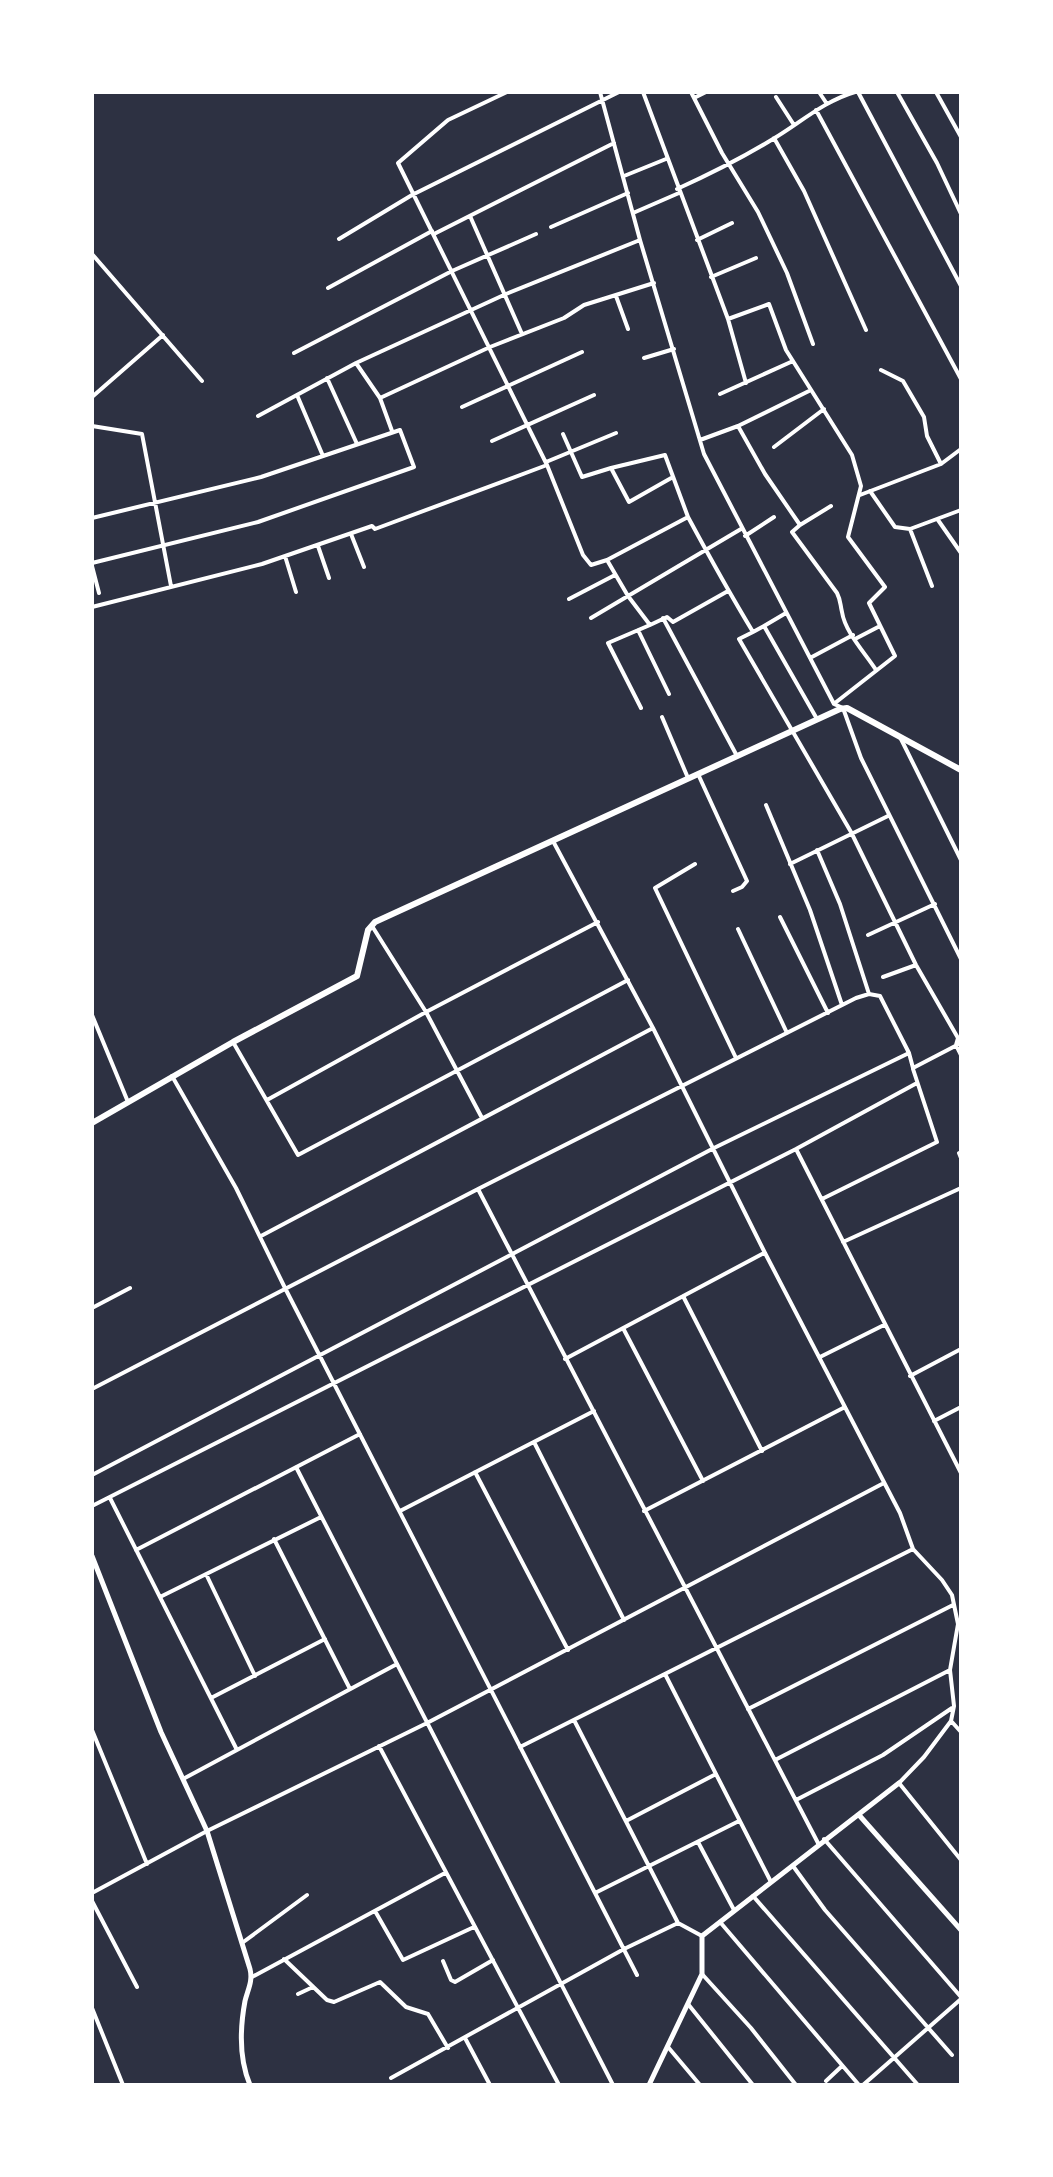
<svg xmlns="http://www.w3.org/2000/svg" width="1053" height="2177" font-family="Commissioner,sans-serif">
  <style>
    .lines { fill: none; stroke-linecap: round; stroke-linejoin: round }
    .minor { stroke: #fff; stroke-width: 4 }
    .tertiary { stroke: #fff; stroke-width: 5 }
    .secondary { stroke: #fff; stroke-width: 6 }
  </style>
  <rect width="100%" height="100%" fill="#2d3142"/>
  <g class="lines">
    <path class="minor" d="M507 92 448 120 398 163 547 465 583 555 591 565 607 560
      M600 92 640 240 704 454 834 704 843 708 861 758 961 959
      M643 92 728 319 746 383
      M691 92 722 153 758 212 787 273 813 344
      M819 92 827 104
      M858 92 961 286
      M897 92 937 163 961 214
      M936 92 961 137
      M776 97 794 125
      M694 98 706 92
      M816 110 961 379
      M774 138 804 191 866 330
      M624 176 666 159
      M677 189C710 174 742 158 773 139 800 123 824 101 855 92
      M633 213 679 193
      M470 216 522 334
      M551 227 628 193
      M434 234 614 143
      M339 239 412 195 619 92
      M697 240 732 223
      M92 254 202 381
      M711 277 756 258
      M328 288 432 231
      M616 296 628 329
      M728 319 769 304 786 350 852 455 861 486 848 537 885 587 869 603 895 656 835 703
      M294 353 452 271 536 234
      M644 358 674 349
      M881 370 903 381 924 417 927 436 941 464
      M327 378 357 444
      M811 390 738 426 765 474 800 525 792 532 837 593C841 601 840 604 842 612 845 632 865 653 876 670
      M720 394 793 361
      M297 395 323 456
      M92 397 163 335
      M380 398 356 363 506 294 640 240
      M462 407 582 352
      M258 416 356 363
      M92 426 142 434 171 586
      M392 431 380 398 490 347 564 318 584 305 654 283
      M563 434 582 477 611 468
      M700 440 738 426
      M492 441 594 395
      M774 447 824 409
      M546 462 616 433
      M673 477 629 502 611 468 665 455 688 517
      M870 491 895 527 910 529
      M860 495 941 464 961 449
      M92 518 261 477 400 430 414 467 258 522 92 563
      M938 520 961 553
      M800 525 831 506
      M741 529 628 596 607 560 688 517C709 556 730 594 753 632L739 639 851 832 916 965 958 1038 956 1045 961 1055
      M351 534 364 567
      M745 536 774 517
      M318 546 329 578
      M285 556 296 592
      M92 566 99 593
      M932 586 910 529 961 510
      M569 599 615 575
      M92 607 262 564 372 526 375 529 547 465
      M591 618 628 596 650 625 667 617 673 622 728 591
      M663 618 737 756
      M764 626 786 613
      M638 630 669 694
      M753 632 764 626 817 719
      M855 639 880 626
      M810 658 853 635
      M961 680V685
      M641 708 608 643 650 625
      M662 717 688 778
      M900 737 961 860
      M698 774 747 881 742 887 733 891
      M766 805 810 910 842 1005
      M553 841 653 1028 765 1253 900 1513 913 1549 942 1580 952 1595 958 1624 950 1670 954 1706 951 1721 924 1757 899 1783 961 1860
      M817 850 840 904 869 994
      M695 864 655 888 736 1058
      M790 864 888 816
      M780 917 828 1013
      M372 926 426 1012 482 1118
      M738 929 787 1033
      M868 935 935 904
      M883 977 916 965
      M92 1015 128 1102
      M233 1042 298 1155 628 980
      M172 1076 236 1188 285 1288 637 1975
      M267 1100 426 1012 598 922
      M796 1149 961 1473
      M959 1153 961 1158
      M478 1189 818 1843
      M822 1199 937 1142 913 1069
      M261 1236 653 1028
      M843 1242 961 1188
      M683 1296 762 1451
      M92 1308 130 1288
      M623 1328 703 1481
      M820 1357 884 1325
      M565 1359 764 1253
      M910 1376 961 1349
      M92 1389 478 1189 856 998 869 994 880 996 909 1053 913 1068 961 1043
      M934 1421 961 1407
      M534 1442 624 1620
      M296 1467 613 2085
      M475 1472 568 1650
      M92 1475 714 1148 909 1053
      M110 1498 236 1748
      M92 1506 796 1149 917 1083
      M400 1511 594 1411
      M644 1511 845 1407
      M274 1539 350 1689
      M136 1550 360 1434
      M206 1574 255 1676
      M160 1597 321 1517
      M665 1674 771 1882
      M211 1698 325 1639
      M748 1709 953 1605
      M574 1720 678 1923 702 1936
      M952 1722 961 1732
      M92 1730 147 1864
      M379 1746 559 2085
      M520 1747 913 1549
      M775 1760 950 1670
      M183 1779 397 1664
      M796 1800 883 1755 952 1708
      M626 1821 716 1774
      M824 1839 961 1997
      M698 1842 734 1910
      M793 1866 825 1910 952 2055
      M92 1893 207 1831 427 1723 882 1484
      M595 1893 739 1821
      M753 1896 918 2085
      M92 1901 137 1987
      M375 1911 403 1960 474 1927
      M720 1922 859 2085
      M242 1943 307 1895
      M284 1959 327 2000 334 2002 380 1982 406 2007 428 2014 448 2048
      M443 1961 451 1980 455 1982 493 1960
      M702 1974 751 2028 796 2085
      M252 1977 445 1873
      M298 1994 313 1987
      M688 2004 753 2085
      M92 2008 123 2085
      M465 2038 490 2085
      M668 2047 700 2085
      M391 2078 624 1949 678 1923
      M826 2081 842 2066
      M863 2085 961 1999"/>
    <path class="tertiary" d="M92 1556 161 1732 207 1831 250 1969C253 1981 248 1989 245 2001 240 2028 239 2059 250 2085
      M859 1815 961 1930
      M649 2085 702 1974V1936L899 1783"/>
    <path class="secondary" d="M92 1123 233 1042 357 976 368 930 375 922 840 709 847 708 961 770"/>
  </g>
  <rect width="1053" height="2177" fill="none" stroke="#ffffff" stroke-width="188"/>
</svg>
